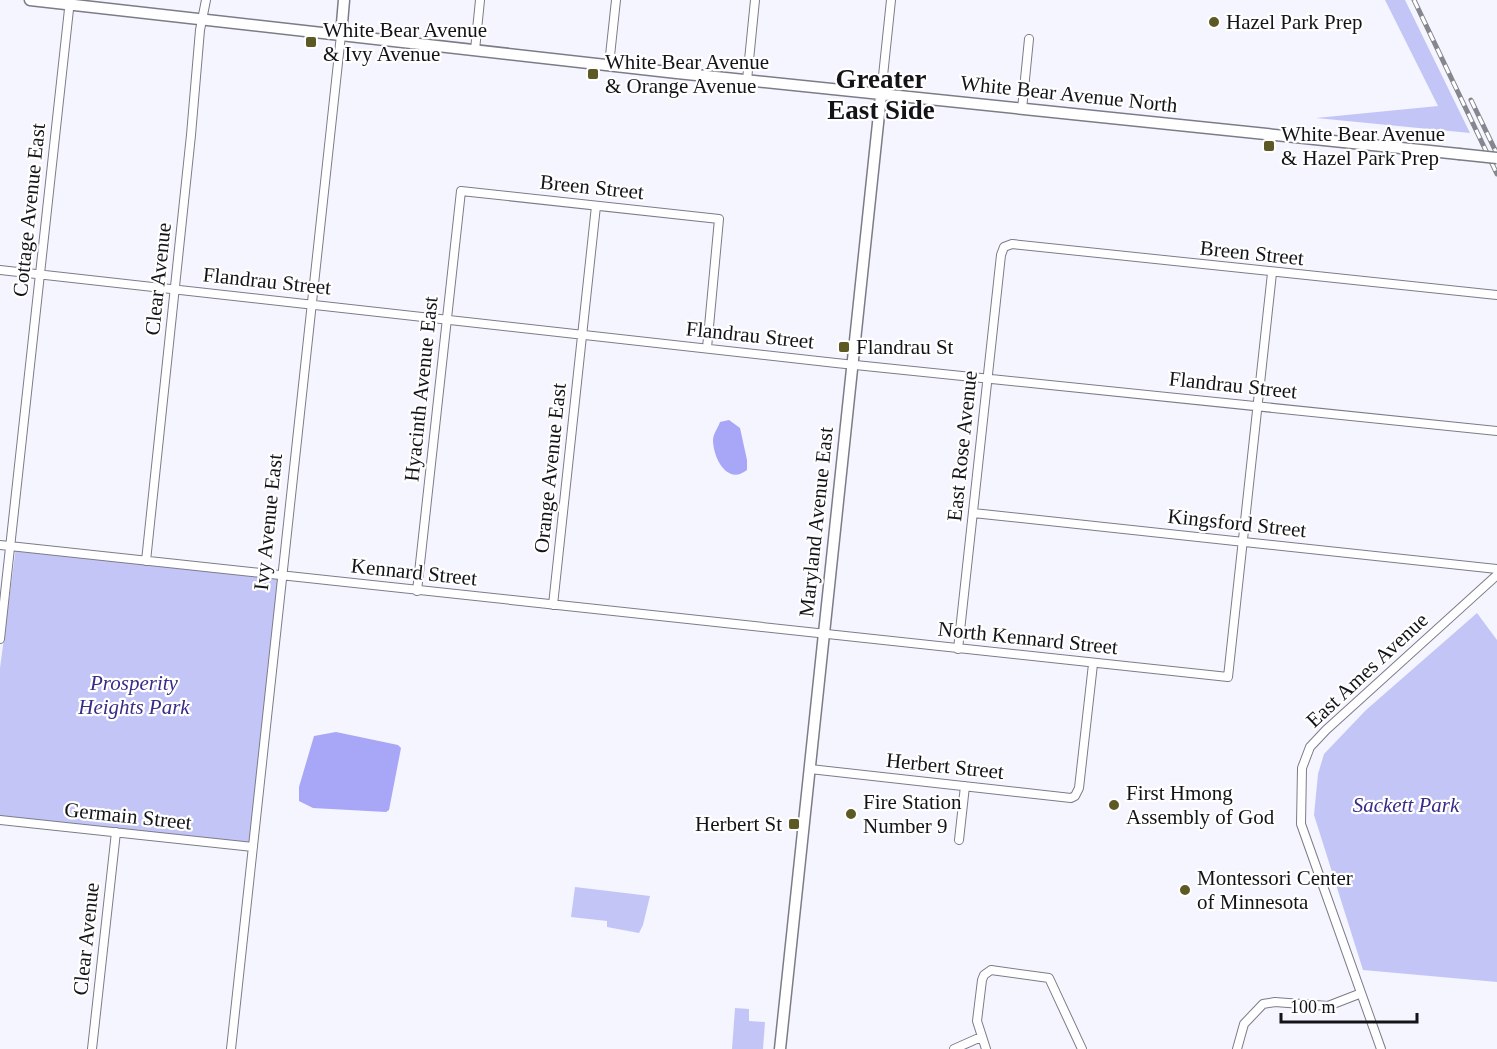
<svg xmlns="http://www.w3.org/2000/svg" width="1497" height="1049" font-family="'Times New Roman',serif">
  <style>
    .green { fill: #c4c5f7 }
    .water { fill: #a8a6f7 }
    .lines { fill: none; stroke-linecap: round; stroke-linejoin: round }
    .minor-casing { stroke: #7c7c89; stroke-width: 10 }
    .tertiary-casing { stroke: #7c7c89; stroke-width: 13 }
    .secondary-casing { stroke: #7c7c89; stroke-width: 13 }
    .minor { stroke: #fff; stroke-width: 8 }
    .tertiary { stroke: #fff; stroke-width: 10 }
    .secondary { stroke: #fff; stroke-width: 10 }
    .rail-casing { stroke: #86878e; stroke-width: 5 }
    .rail { stroke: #fff; stroke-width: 3; stroke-dasharray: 9; stroke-linecap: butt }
    .secondary-bridge-casing { stroke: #7c7c89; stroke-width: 13; stroke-linecap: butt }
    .secondary-bridge { stroke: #fff; stroke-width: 10 }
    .poi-dot { fill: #5d5925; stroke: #fff; stroke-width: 2 }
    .labels { text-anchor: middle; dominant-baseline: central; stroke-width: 4.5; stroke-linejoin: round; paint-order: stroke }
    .poi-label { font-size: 21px; fill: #131318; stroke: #fff; text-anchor: start }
    .street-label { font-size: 21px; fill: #131318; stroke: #fff }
    .park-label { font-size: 21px; font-style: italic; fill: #3a2b87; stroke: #fff }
    .district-label { font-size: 27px; font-weight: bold; fill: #131318; stroke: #fff }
  </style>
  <rect width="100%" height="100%" fill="#f4f5fe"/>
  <path class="green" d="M1385 0H1405L1470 133 1316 118 1438 106Z
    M16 547 282 576 253 847 0 820V668Z
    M1477 613 1497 640V982L1363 970 1314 815 1318 774 1324 754 1366 710Z
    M575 887 650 896 643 925 639 933 607 927V921L571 917Z
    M735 1008 749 1009V1021L765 1022 763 1049H732Z"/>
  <path class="water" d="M729 420 740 428 747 460V470C727 486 713 457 713 440 713 434 718 428 720 422Z
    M336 732 398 745 401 748 389 810 386 812 313 808 299 801V787L314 736Z"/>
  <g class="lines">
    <defs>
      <path id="minor" d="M475 50 480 0
        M609 65 616 0
        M747 80 755 0
        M881 95 891 0
        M1022 109 1029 39
        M0 270 836 363 1497 431
        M973 513 1497 569
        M0 545 1228 677 1272 273
        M146 561 191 135 200 30 206 0
        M417 591 461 191 719 219 707 348
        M553 605 596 206
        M0 639 70 0
        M958 649 1001 255 1004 247 1012 244 1497 295
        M810 769 1071 798 1075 796 1079 788 1093 664
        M0 820 253 847
        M959 840 965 786
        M92 1049 116 832
        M231 1049 341 35
        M954 1049 981 1037
        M986 1049 977 1021 982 980 984 975 991 970 1049 978 1082 1049
        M1237 1049 1244 1024 1263 1004 1275 1002 1328 1006 1359 994
        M1381 1049 1301 824 1302 768 1310 747 1326 730 1497 575"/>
      <path id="tertiary" d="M341 35 344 0"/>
      <path id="secondary" d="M30 0 677 73 1459 154
        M780 1049 881 95"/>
    </defs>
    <use href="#minor" class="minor-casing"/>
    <use href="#tertiary" class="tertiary-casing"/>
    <use href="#secondary" class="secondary-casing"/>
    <use href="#minor" class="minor"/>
    <use href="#tertiary" class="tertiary"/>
    <use href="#secondary" class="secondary"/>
    <defs>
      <path id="rail" d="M1414 0 1497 174
        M1471 100 1497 154"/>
    </defs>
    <use href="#rail" class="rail-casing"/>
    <use href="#rail" class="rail"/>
    <defs>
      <path id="secondary-bridge" d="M1459 154 1497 158"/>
    </defs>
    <use href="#secondary-bridge" class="secondary-bridge-casing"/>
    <use href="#secondary-bridge" class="secondary-bridge"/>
  </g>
  <g class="poi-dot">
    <circle cx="1214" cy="22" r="6"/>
    <rect x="305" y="36" width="12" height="12" rx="3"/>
    <rect x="587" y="68" width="12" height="12" rx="3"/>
    <rect x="1263" y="140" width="12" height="12" rx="3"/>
    <rect x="838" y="341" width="12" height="12" rx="3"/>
    <circle cx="1114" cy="805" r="6"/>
    <circle cx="851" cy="814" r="6"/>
    <rect x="788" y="818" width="12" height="12" rx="3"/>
    <circle cx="1185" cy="890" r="6"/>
  </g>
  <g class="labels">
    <g class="poi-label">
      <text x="1226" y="22">Hazel Park Prep</text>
      <text x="323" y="30">White Bear Avenue<tspan x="323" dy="24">&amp; Ivy Avenue</tspan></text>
      <text x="605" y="62">White Bear Avenue<tspan x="605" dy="24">&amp; Orange Avenue</tspan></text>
      <text x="1281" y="134">White Bear Avenue<tspan x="1281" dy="24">&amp; Hazel Park Prep</tspan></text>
      <text x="856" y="347">Flandrau St</text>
      <text x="1126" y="793">First Hmong<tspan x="1126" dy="24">Assembly of God</tspan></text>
      <text x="863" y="802">Fire Station<tspan x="863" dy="24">Number 9</tspan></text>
      <text x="782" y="824" text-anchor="end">Herbert St</text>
      <text x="1197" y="878">Montessori Center<tspan x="1197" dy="24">of Minnesota</tspan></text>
    </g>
    <g class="street-label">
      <text transform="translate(1069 94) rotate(6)">White Bear Avenue North</text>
      <text transform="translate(592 187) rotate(6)">Breen Street</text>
      <text transform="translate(29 210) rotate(-84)">Cottage Avenue East</text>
      <text transform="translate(1252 253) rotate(6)">Breen Street</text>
      <text transform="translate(158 279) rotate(-84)">Clear Avenue</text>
      <text transform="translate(267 281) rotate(6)">Flandrau Street</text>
      <text transform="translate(750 335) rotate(6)">Flandrau Street</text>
      <text transform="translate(1233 385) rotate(6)">Flandrau Street</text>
      <text transform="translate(421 389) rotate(-84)">Hyacinth Avenue East</text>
      <text transform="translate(962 446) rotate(-84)">East Rose Avenue</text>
      <text transform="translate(550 468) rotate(-84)">Orange Avenue East</text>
      <text transform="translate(268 522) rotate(-84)">Ivy Avenue East</text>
      <text transform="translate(816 522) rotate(-84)">Maryland Avenue East</text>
      <text transform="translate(1237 523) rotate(6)">Kingsford Street</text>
      <text transform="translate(414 572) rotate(6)">Kennard Street</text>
      <text transform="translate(1028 638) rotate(6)">North Kennard Street</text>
      <text transform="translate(1367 670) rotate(-43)">East Ames Avenue</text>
      <text transform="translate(945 766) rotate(6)">Herbert Street</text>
      <text transform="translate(128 816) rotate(6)">Germain Street</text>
      <text transform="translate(86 939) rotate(-84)">Clear Avenue</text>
    </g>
    <g class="park-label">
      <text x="134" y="683">Prosperity<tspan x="134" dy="24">Heights Park</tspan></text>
      <text x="1406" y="805">Sackett Park</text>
    </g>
    <g class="district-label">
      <text x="881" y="79">Greater<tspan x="881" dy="31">East Side</tspan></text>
    </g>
  </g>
  <path d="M1281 1013v9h136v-9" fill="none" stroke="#131318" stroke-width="3"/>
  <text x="1290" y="1013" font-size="18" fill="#131318" stroke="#ffffff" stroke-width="4.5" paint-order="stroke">100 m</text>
</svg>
